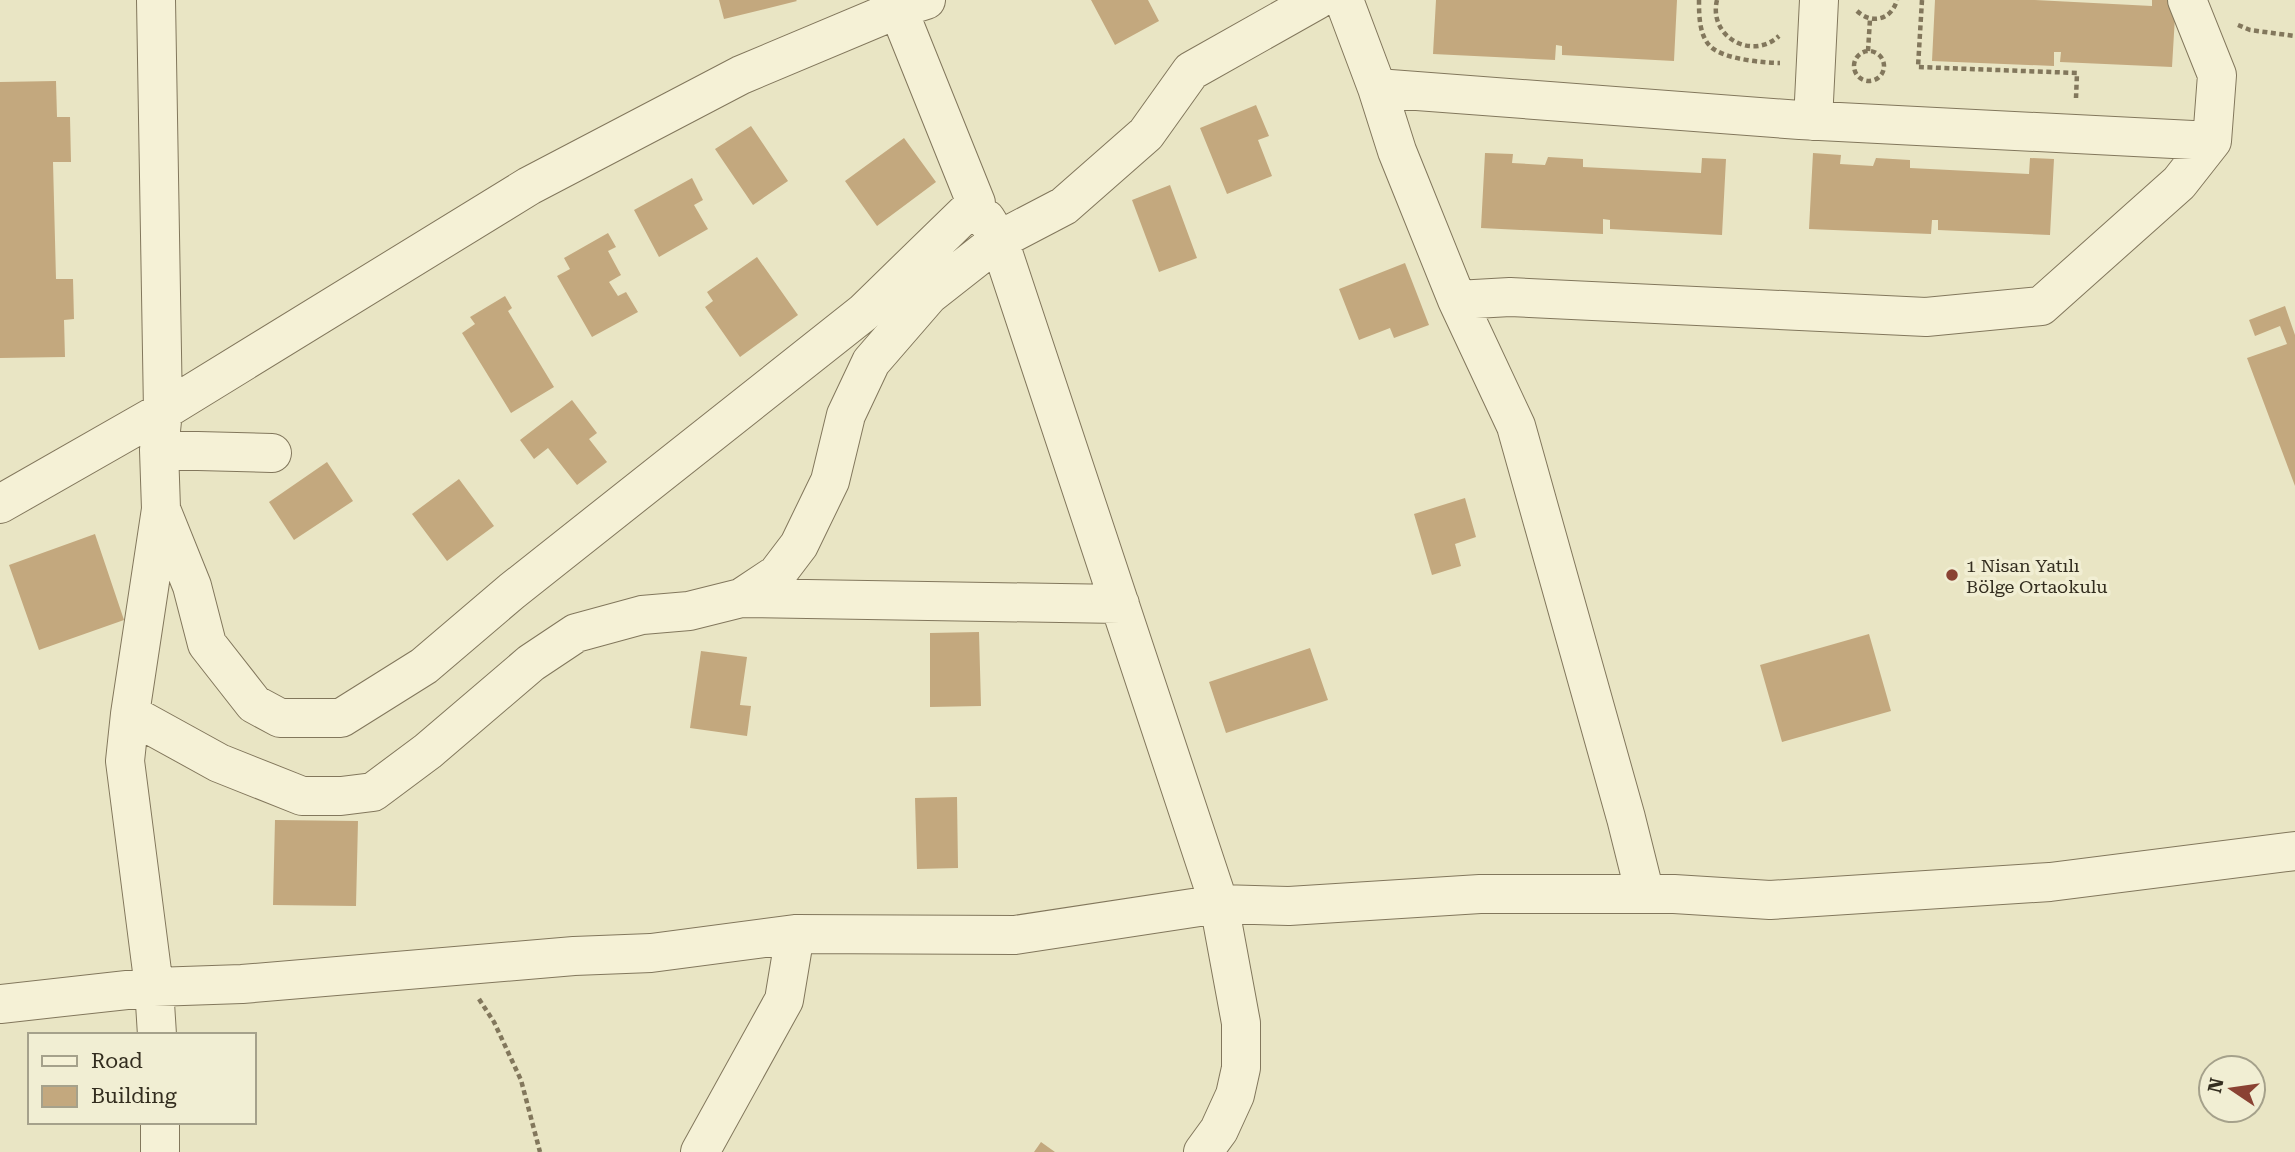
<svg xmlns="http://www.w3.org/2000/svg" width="2295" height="1152" font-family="'Roboto Serif',serif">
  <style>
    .building { fill: #c3a87e }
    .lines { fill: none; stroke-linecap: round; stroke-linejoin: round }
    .street-casing { stroke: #82775c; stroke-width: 40 }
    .path { stroke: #82775c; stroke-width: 4.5; stroke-dasharray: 5 3.5; stroke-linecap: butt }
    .street { stroke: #f5f1d6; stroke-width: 38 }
    .poi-dot { fill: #8a4233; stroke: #f1eed3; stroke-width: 2.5 }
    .labels { text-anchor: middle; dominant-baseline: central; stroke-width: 7; stroke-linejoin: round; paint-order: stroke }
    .poi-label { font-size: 18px; fill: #332d1f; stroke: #f1eed3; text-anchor: start }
  </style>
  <rect width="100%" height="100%" fill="#e9e5c4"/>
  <path class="building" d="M719 0H796L797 1 724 19Z
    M1091 0H1148L1159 21 1115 45Z
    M1436 0H1677L1674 61 1562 55V46L1556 45 1555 60 1433 54Z
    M1935 0H2035L2152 6V0H2176L2172 67 2060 62 2061 52H2054V66L1932 61Z
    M56 81 57 117H70L71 162H53L56 279H73L74 319 64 320 65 357 0 358V82Z
    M1256 105 1269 136 1258 140 1272 176 1227 194 1200 128Z
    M751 126 788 181 753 205 715 149Z
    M904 138 936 182 877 226 845 181Z
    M1485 153 1513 154 1512 163 1545 165 1548 157 1583 159V167L1701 173 1702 158 1726 159 1722 235 1610 229V220L1603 219V234L1481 228Z
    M1813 153 1841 155 1840 164 1873 166 1876 158 1910 160V168L2029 174 2030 158 2054 159 2050 235 1938 230V220H1932L1931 234 1809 229Z
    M692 178 703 200 694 205 708 229 659 257 634 210Z
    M1170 185 1197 258 1159 272 1132 200Z
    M608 233 616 247 608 251 621 275 609 282 618 296 626 292 638 312 592 337 557 276 570 269 564 258Z
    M757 257 798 315 740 357 705 307 713 301 707 292Z
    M1405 263 1429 325 1394 338 1390 328 1359 340 1339 289Z
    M505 296 512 308 508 311 554 387 511 413 462 333 475 324 470 317Z
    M2285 306 2295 335V486L2247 358 2287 344 2280 326 2255 336 2249 320Z
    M572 400 597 433 589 439 607 462 577 485 548 448 534 459 520 440Z
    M327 462 353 501 294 540 269 502Z
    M459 479 494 526 447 561 412 514Z
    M1465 498 1476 537 1455 544 1461 566 1432 575 1414 514Z
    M95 534 124 620 39 650 9 565Z
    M979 632 981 706 930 707V633Z
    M1869 634 1891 711 1782 742 1760 665Z
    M1310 648 1328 700 1226 733 1209 682Z
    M701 651 747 657 740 705 751 706 747 736 690 728Z
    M957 797 958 868 917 869 915 798Z
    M275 820 358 821 356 906 273 905Z
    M1041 1142 1055 1152H1034Z"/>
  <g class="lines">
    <defs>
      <path id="street" d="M156 0 163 411 159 450 161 509 130 714 125 761 154 987 157 1035
        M1344 0 1377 88
        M2187 0 2217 75 2212 141 2179 183 2041 306 1926 317 1510 297 1457 300 1397 151 1377 88 1800 120 2212 141
        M1813 121 1819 0
        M986 219 999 240 1219 904 1241 1023V1068L1235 1095 1219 1130 1203 1152
        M1457 300 1516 426 1626 818 1645 894
        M159 450 272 453
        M0 504 163 411 529 186 741 75 898 9 926 0
        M161 509 192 586 207 644 254 704 280 718H341L424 666 512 591 863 313 976 203 898 9
        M741 598 1120 604
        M130 714 219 763 302 796H341L373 792 428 751 531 663 576 633 642 615 689 611 741 598 777 574 799 545 830 481 846 415 871 362 929 295 999 240 1064 206 1146 134 1191 71 1317 0
        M0 1004 154 987 242 984 574 956 651 953 795 934 1015 935 1219 904 1289 906 1480 894H1674L1770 900 2050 882 2295 851
        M160 1122V1152
        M700 1152 784 1000 795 934"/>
    </defs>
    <use href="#street" class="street-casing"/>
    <path class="path" d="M1699 0C1699 15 1699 36 1711 47 1724 59 1763 63 1780 63
      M1717 0C1708 37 1752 61 1779 36
      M1922 0 1918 67 2077 73 2076 98
      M1857 11C1871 24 1891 21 1897 0
      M2238 25 2250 30 2295 36
      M1868 51 1870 19
      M1854 66a15 15 0 1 1 30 0a15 15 0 1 1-30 0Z
      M479 999 494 1022 521 1080 540 1152"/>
    <use href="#street" class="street"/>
  </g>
  <circle class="poi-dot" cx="1952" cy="575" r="7"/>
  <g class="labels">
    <g class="poi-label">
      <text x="1966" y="565">1 Nisan Yatılı<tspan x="1966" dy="21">Bölge Ortaokulu</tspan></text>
    </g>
  </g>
  <rect x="28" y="1033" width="228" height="91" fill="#f1eed3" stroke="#a5a18b" stroke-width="2"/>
  <rect x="42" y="1056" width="35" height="10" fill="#f5f1d6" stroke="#a5a18b" stroke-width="2"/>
  <text x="91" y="1068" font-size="21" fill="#332d1f">Road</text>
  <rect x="42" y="1086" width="35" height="21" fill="#c3a87e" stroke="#a5a18b" stroke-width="2"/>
  <text x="91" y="1103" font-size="21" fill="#332d1f">Building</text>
  <g transform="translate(2232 1089) rotate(283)"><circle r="33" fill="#f1eed3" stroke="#a5a18b" stroke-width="2"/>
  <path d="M0-5L12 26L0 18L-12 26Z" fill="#8a4233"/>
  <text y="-10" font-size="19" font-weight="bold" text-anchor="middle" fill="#332d1f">N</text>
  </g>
</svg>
